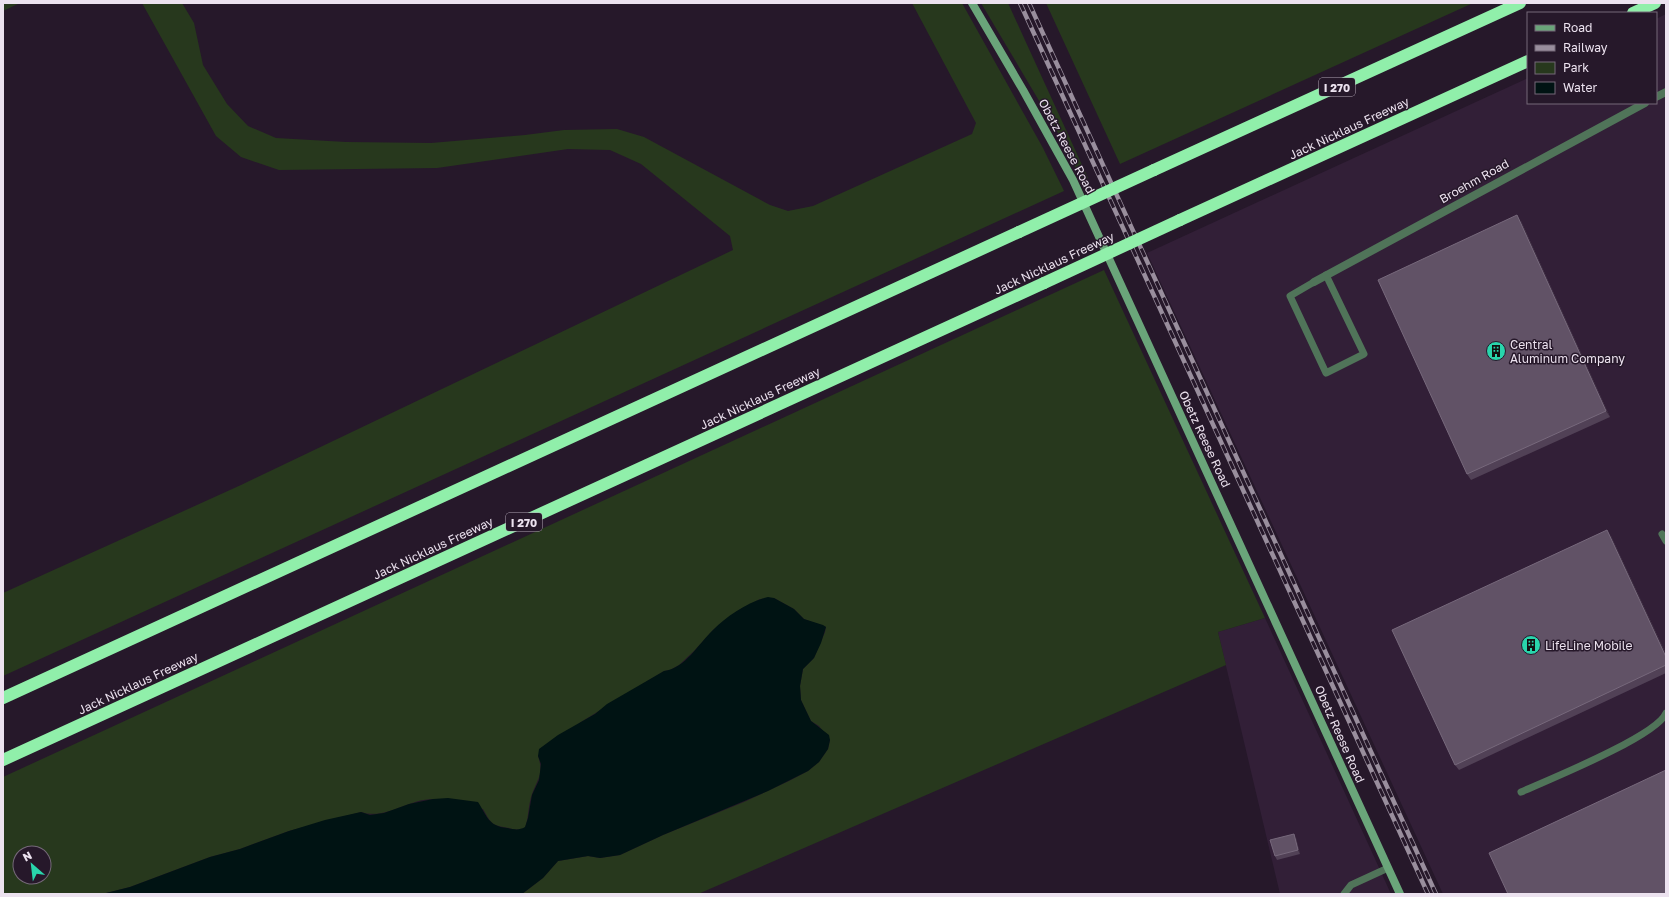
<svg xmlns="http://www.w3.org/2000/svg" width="1669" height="897" font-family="'Golos Text',sans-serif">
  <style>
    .built { fill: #321f37 }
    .green { fill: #27381d; fill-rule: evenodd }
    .water { fill: #001313 }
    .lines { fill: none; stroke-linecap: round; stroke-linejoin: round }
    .lane { stroke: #507459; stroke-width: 7 }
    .street { stroke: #507459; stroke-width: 8 }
    .secondary { stroke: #6aa57a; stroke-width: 8 }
    .highway { stroke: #90efaa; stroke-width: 12 }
    .rail-casing { stroke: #998e9d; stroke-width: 4.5 }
    .rail { stroke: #26182a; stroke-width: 3; stroke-dasharray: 9; stroke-linecap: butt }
    .highway-bridge { stroke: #90efaa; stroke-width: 12 }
    .wall { fill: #514156 }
    .shaded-wall { fill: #39293d }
    .building { fill: #615266; stroke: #77697c }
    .labels { text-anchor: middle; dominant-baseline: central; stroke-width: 3; stroke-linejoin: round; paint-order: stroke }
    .shield { fill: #26182a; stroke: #b1a5b4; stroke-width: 1 }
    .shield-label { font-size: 11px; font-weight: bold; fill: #ece2ef }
    .street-label { font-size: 12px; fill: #ece2ef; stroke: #26182a }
    .poi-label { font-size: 12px; fill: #ece2ef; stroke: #26182a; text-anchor: start }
  </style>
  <rect width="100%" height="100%" fill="#26182a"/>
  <path class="built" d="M1666 14V894H1443L1147 253 1528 78V103H1656V19Z
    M1265 618 1391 894H1280L1218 632Z"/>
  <path class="green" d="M5 3H20L3 11V4Z
    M142 3H182L194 23 203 65 227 104 248 126 276 138 346 142 431 143 525 135 564 130 617 129 644 137 770 205 788 211 813 206 972 134 976 123 912 3H962L1043 148 1064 191 3 676V593L241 485 733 250 730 236 641 164 610 150 568 149 437 168 279 170 241 157 216 136Z
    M981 3H1008L1088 178 1082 181 1057 131Z
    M1046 3H1473L1120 164Z
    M1104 270 1265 618 1218 632 1226 665 698 894H522L543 878 558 861 588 856 600 858 620 855 663 835 744 802 789 781 808 771 819 762 828 749 830 740 819 726 811 721 801 700 800 686 803 669 814 658 825 632 826 627 804 619 794 609 774 598 760 599 739 610 714 629 694 651 679 665 670 670 664 671 581 722 538 756C544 774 538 778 532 794 528 805 529 817 525 828 519 830 516 830 509 828 492 825 492 825 483 809 468 806 447 799 433 799 408 799 386 820 361 812L289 831 240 849 210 857 130 887 102 894H3V777ZM20 853H44V877H20Z"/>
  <path class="water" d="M768 597 774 598 794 609 804 619 823 625 826 627 821 643 814 658 803 669 800 686 801 700 811 721 829 735 830 740 828 749 819 762 808 771 768 791 663 835 620 855 600 858 588 856 558 861 543 878 522 894H102L130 887 210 857 240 849 289 831 325 820 361 812 370 815 384 813 409 804 433 799 448 798 478 802C487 816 488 826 507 828 514 829 518 831 525 827L528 818 532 795 539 780 541 764 538 756 539 749 558 735 595 714 607 704 664 671C686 668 698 644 713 630 727 616 748 602 768 597Z"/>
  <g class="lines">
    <path class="lane" d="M1314 282 1290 296 1326 373 1364 354 1326 275
      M1662 534 1666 541
      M1521 792C1548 780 1657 736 1666 713
      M1344 894 1351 885 1388 868"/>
    <path class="street" d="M1656 97 1666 92
      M1314 282 1645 103"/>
    <path class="secondary" d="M972 3 1023 90 1073 180 1400 894"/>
    <path class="highway" d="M1633 13 1655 3
      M1154 170 1520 3
      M1180 220 1528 61
      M3 698 1019 232
      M3 760 1044 283"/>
    <defs>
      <path id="rail" d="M1020 3 1428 894
        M1029 3 1436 894"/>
    </defs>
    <use href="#rail" class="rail-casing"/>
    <use href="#rail" class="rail"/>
    <path class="highway-bridge" d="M1019 232 1154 170
      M1044 283 1180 220"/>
  </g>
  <path class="wall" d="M1521 221 1610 417 1471 480 1467 474Z
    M1611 536 1666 654V673L1459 770 1455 765Z
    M1296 838 1300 854 1277 860 1275 856Z"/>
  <path class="shaded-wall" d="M1517 215 1521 221 1610 417 1606 411Z
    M1607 530 1611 536 1666 654V657Z
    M1294 834 1296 838 1300 854 1298 850Z"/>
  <path class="building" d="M1517 215 1606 411 1467 474 1378 280Z
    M1607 530 1666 657V665L1455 765 1392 630Z
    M1666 770V894H1508L1489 853Z
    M1294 834 1298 850 1275 856 1270 840Z"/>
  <defs>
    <symbol id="building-disc" viewBox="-11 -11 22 22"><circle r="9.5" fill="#29d5ac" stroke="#26182a"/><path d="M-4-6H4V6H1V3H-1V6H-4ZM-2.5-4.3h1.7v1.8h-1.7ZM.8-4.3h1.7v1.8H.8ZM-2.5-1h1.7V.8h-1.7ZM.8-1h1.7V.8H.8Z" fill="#111"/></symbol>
  </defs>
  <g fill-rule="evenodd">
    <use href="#building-disc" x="1485" y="340" width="22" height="22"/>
    <use href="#building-disc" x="1520" y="634" width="22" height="22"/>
  </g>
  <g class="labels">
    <g class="shield">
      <rect x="1319" y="78" width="36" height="18" rx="3"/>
      <rect x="506" y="513" width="36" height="18" rx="3"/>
    </g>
    <g class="shield-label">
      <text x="1337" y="87">I 270</text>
      <text x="524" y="522">I 270</text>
    </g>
    <g class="street-label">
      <text transform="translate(1349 128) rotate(-25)">Jack Nicklaus Freeway</text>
      <text transform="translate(1067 146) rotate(62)">Obetz Reese Road</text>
      <text transform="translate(1474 181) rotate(-29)">Broehm Road</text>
      <text transform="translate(1054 263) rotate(-25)">Jack Nicklaus Freeway</text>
      <text transform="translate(760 398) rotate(-25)">Jack Nicklaus Freeway</text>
      <text transform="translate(1205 439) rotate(65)">Obetz Reese Road</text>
      <text transform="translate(433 548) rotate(-25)">Jack Nicklaus Freeway</text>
      <text transform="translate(138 683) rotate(-25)">Jack Nicklaus Freeway</text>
      <text transform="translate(1340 734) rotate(66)">Obetz Reese Road</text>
    </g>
    <g class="poi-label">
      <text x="1510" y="344">Central<tspan x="1510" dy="14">Aluminum Company</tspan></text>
      <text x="1545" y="645">LifeLine Mobile</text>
    </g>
  </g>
  <rect width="1669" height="897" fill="none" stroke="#ece2ef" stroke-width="8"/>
  <rect x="1527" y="12" width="130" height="92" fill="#26182a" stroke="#756979"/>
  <rect x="1535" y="25" width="20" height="6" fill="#6aa57a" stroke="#756979"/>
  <text x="1563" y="32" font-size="12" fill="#ece2ef">Road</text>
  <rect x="1535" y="45" width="20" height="6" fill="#998e9d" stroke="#756979"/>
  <text x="1563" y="52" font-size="12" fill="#ece2ef">Railway</text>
  <rect x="1535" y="62" width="20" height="12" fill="#27381d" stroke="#756979"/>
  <text x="1563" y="72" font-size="12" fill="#ece2ef">Park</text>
  <rect x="1535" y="82" width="20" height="12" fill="#001313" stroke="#756979"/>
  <text x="1563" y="92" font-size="12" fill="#ece2ef">Water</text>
  <g transform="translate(32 865) rotate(332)"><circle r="19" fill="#26182a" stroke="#756979"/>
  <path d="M0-3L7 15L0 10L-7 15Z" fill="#29d5ac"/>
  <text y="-6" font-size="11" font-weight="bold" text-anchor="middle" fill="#ece2ef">N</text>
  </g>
</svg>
